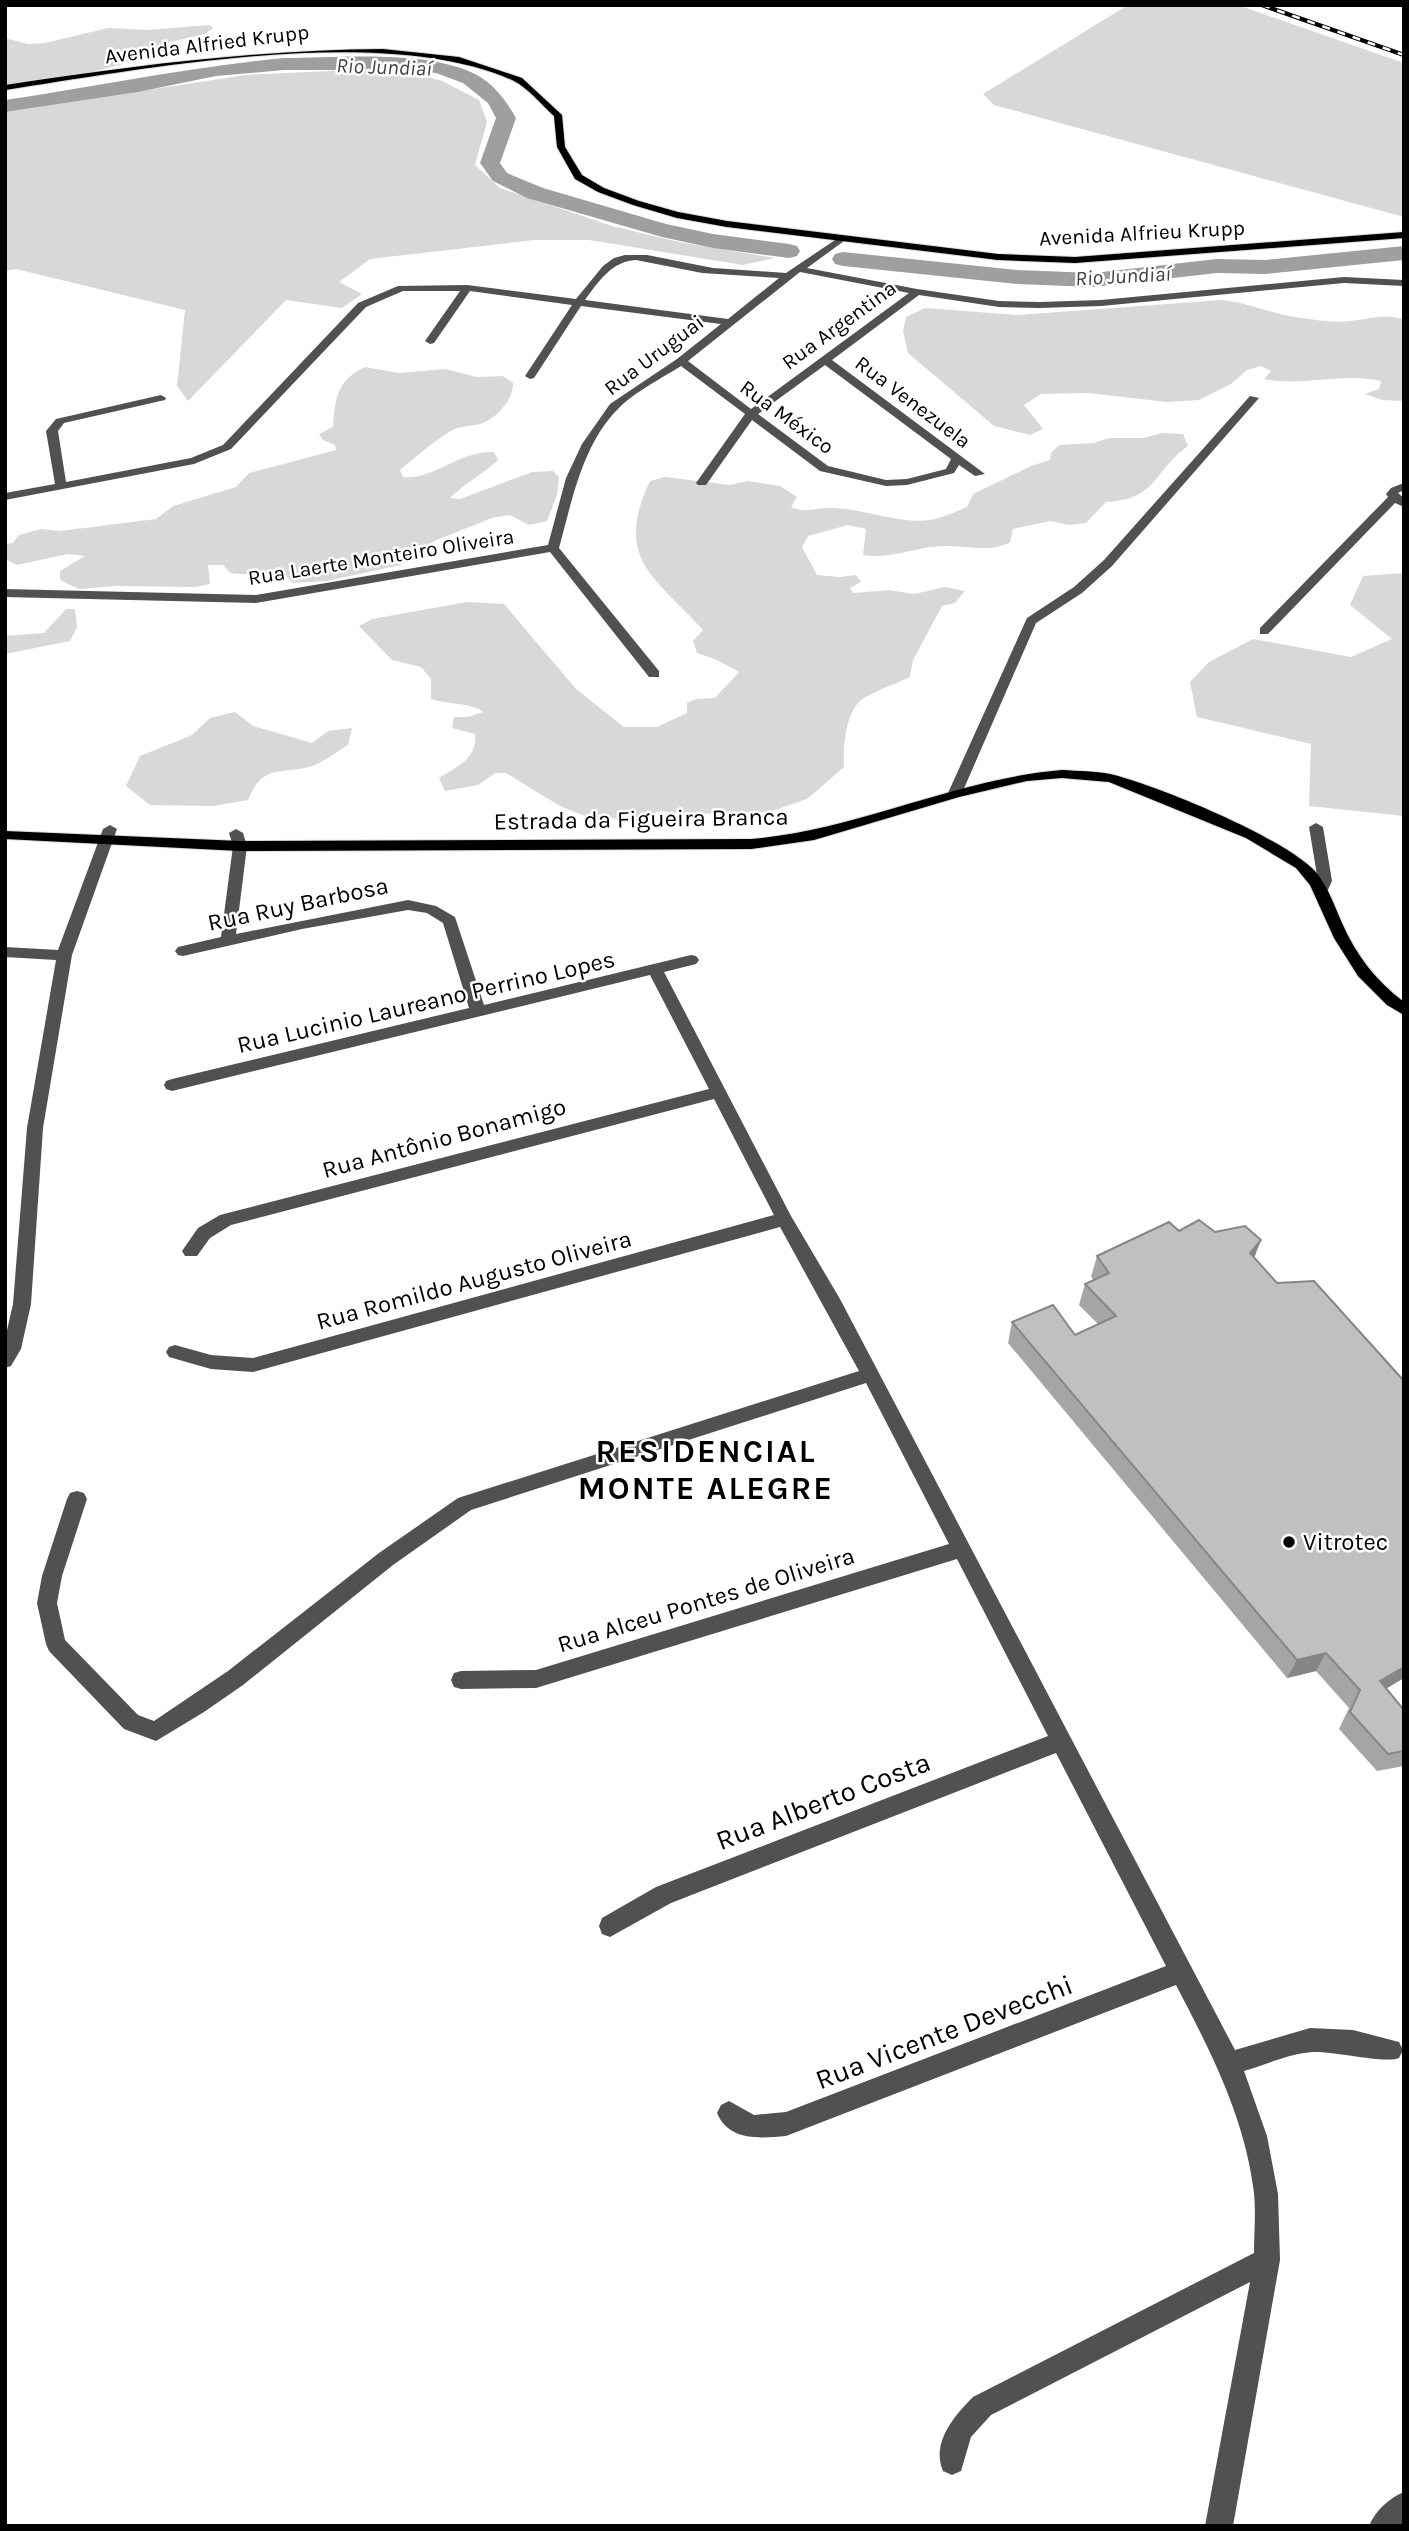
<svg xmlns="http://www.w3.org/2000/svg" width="1409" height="2531" font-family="Karla,sans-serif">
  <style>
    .green { fill: #d8d8d8 }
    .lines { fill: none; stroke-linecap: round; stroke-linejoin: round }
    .river { fill: #9f9f9f; fill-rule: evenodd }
    .major-casing { stroke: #dbdbdb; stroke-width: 2 }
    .minor { fill: #515151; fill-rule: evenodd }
    .major { fill: #000; fill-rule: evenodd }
    .rail-casing { stroke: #000; stroke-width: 4.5 }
    .rail { stroke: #fff; stroke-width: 2.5; stroke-dasharray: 8; stroke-linecap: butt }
    .wall { fill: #a5a5a5 }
    .shaded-wall { fill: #868686 }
    .building { fill: #c0c0c0; stroke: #868686; stroke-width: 2 }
    .poi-dot { fill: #000; stroke: #fff; stroke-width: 2.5 }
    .labels { text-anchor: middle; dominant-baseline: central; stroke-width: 5; stroke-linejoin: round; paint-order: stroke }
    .far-street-label { font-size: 21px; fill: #000; stroke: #fff }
    .far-water-label { font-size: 21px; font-style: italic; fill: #404040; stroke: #fff }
    .street-label { font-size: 24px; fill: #000; stroke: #fff }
    .poi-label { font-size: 24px; fill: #000; stroke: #fff; text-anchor: start }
    .near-street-label { font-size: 28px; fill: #000; stroke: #fff }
    .district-label { font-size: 32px; font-weight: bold; letter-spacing: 2px; fill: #000; stroke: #fff }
  </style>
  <rect width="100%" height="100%" fill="#fff"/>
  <path class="green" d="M1128 5H1238L1404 63V217L994 105 983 94Z
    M210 25 213 28 205 34 170 42 123 64 72 77 5 84V38L28 44 45 43 108 28 147 30Z
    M350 70 414 73 442 81 479 100 487 122 475 165 500 188 612 226 679 242 775 258 743 265 589 240H535L370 259 339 282 362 294 342 308 286 300 188 401 177 386 185 310 16 269 5 271V112L245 75Z
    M1221 300C1248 302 1273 315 1301 318 1316 320 1335 323 1350 321 1371 319 1380 314 1404 319V401L1382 400 1365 394 1379 389 1381 381C1343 372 1302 387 1264 379L1271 371 1261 366 1247 370 1231 384 1199 400 1166 402 1089 393 1041 394 1024 405 1043 429 1030 435 994 426 908 353 903 331 906 317 925 308 1018 315Z
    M365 367 399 373 445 369 477 377 503 376 513 383C514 399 496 420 480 424 469 427 460 425 449 432 432 443 415 457 400 470L403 477C434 480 458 451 494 452L498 460C483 474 465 483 450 498L460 499 532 472 553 471 559 477 557 495 547 521 529 525 510 515 492 518 434 541 423 552 400 565 327 581 292 583 283 572C265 572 249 576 230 573L223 565H208L210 584 196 587 116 586 79 589 60 580V571L85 556 68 554 17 565 5 559V544L13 543 19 535 41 529 60 531 156 519 173 506 236 487 249 473 336 450 335 445 323 440 319 434 333 427C335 399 337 380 365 367Z
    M1162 433 1183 434 1188 446C1153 471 1157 500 1106 502L1086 523 1069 525 1050 521 1013 529 1010 542C992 553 966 546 945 546 918 546 889 560 863 555L866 529 848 525 808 536 802 547 817 575 839 577 856 575 861 582 850 588 853 593 889 590 914 594 945 587 965 591 955 603 942 606 913 660 910 677C898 683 868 693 859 702 845 717 843 748 844 767L807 799 769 812 688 814 661 811 636 818 592 819 560 806 506 773H495L478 785 445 791 439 778C457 767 478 758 475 734L452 728 454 717H468L483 712C473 703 447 704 431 699V679L421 667 392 660 359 626 372 619 467 602 504 604 576 689 624 727H657L687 713V703L696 699 715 698 739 672 717 660 697 653 693 641 703 630C655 577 613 559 650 481L665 477 730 485 747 481 780 486 797 497 791 507C805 514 818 507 833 508 866 509 898 524 930 520 942 518 955 512 967 507L973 494 1031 466 1050 460 1051 453 1059 445 1094 443 1109 438H1143Z
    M1404 573V816L1309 806 1311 744 1197 717 1190 682 1209 662 1253 639 1351 657 1392 639 1350 605 1363 576Z
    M66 609H75L77 627 70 641 5 654V636L44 633Z
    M235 712 253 726 312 743 328 731 352 728 348 745C338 751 326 760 315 765 284 776 263 761 248 800L213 806 150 805 126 786 140 756 192 735 210 718Z"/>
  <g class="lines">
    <path class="river" d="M284 58C339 58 428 49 477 75 495 85 506 101 516 118L500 163 507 173 543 188 666 224 713 234 789 244 797 246 800 251 797 256 789 258 713 248 662 237 527 198 493 181 480 163 496 118 488 103 463 83 436 73 409 70H284L216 76 138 92 5 112V100C98 86 190 67 284 58Z
      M1404 246V260L1265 274 1217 273 1093 287 1017 284 843 266 835 264 832 259 835 254 843 252 1017 270 1093 273 1217 259 1265 260Z"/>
    <defs>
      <path id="major" d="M383 49 459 57 522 78 562 115 565 147 582 175 604 188 639 201 678 212 727 221 998 254 1075 257 1404 232V238L1075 263 998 260 727 227 677 218 633 205 598 192 575 179 557 147 554 116C542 105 528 88 514 81 385 22 143 69 5 90V85C131 66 255 50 383 49Z
        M1062 770C1078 771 1095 771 1110 774 1154 784 1294 841 1319 876 1329 890 1335 907 1342 923 1356 955 1376 981 1404 1002V1015L1387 1005 1358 976 1334 938 1310 885 1296 868 1246 838 1109 782 1062 778 1027 781 959 797 814 840 751 849 240 851 5 839V831L240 841 751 839C858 830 955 779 1062 770Z"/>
    </defs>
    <use href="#major" class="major-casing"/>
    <path class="minor" d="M841 236 846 239 844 241 807 268 917 289 999 301 1039 302 1101 300 1344 277 1404 280V286L1344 283 1101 306 1039 308 999 307 919 295 832 360 985 474 975 476 959 465 954 473 907 485 886 486 820 471 752 420 706 485H698L696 483 745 414 681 366C662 378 633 393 618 409 582 445 572 501 559 548L659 671V677H649L550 552 256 603 5 597V589L256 595 548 545 566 478 582 444 610 404 677 359 721 324 581 306 534 378 530 379 525 376 572 305 470 291 434 343 430 344 425 341 460 291H403L366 307 231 449 194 464 5 500V493L55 484 46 431 56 419 161 395 166 398 165 400 64 423 58 431 66 482 191 458 223 445 358 303 398 286 467 285 576 299 603 266 614 258 625 255H647L713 268 786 273ZM636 260 702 273 779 278 728 319 585 300C598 282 612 261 636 260ZM800 272 909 293 751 409 688 361ZM825 365 951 459 946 469 907 479 886 480 828 466 758 414Z
      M1250 396 1259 398 1112 566 1082 593 1036 623 962 793 955 797 950 796 948 793 1027 618 1074 587 1104 560Z
      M1404 483V490L1398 493 1404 498V507L1395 503 1268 634H1260V628L1388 497 1386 494 1391 488Z
      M1316 823 1323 827 1332 881 1326 894 1321 896 1314 891 1318 881 1309 827Z
      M110 825 117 829 72 955 43 1128 31 1304 21 1349 11 1366 5 1368V1339L13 1304 27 1128 56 960 5 957V947L58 950 103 829Z
      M236 829 243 833 247 846 236 934 408 900 436 906 455 917 484 1005 691 955 696 956 699 960 696 964 664 972 791 1216 840 1299 1235 2050 1310 2028 1353 2030 1399 2042 1403 2050 1399 2058C1386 2064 1334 2051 1313 2052 1291 2053 1265 2065 1244 2071L1267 2136 1278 2194 1280 2260 1233 2526H1205L1250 2282 991 2415 971 2437 961 2471 952 2475 943 2471C931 2443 954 2416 973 2397L1254 2253C1254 2233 1256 2213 1254 2193 1245 2118 1211 2052 1176 1985L786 2136C761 2138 729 2142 717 2113L721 2105 729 2101 754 2115 786 2112 1166 1966 1056 1753 671 1903 610 1937 602 1934 599 1926 602 1918 656 1887 1048 1736 957 1559 536 1688 461 1689 454 1687 451 1680 454 1673 461 1671 536 1670 949 1544 866 1383 471 1510 393 1565 243 1685 204 1712 156 1741 124 1729 49 1651 46 1644 37 1603 42 1576 67 1499 70 1493 77 1491 84 1493 87 1499 62 1576 57 1603 65 1640 138 1715 154 1721 228 1671 379 1553 458 1498 859 1371 780 1227 253 1372 211 1369 169 1357 166 1352 169 1347 175 1345 211 1355 253 1358 774 1215 714 1099 231 1225 210 1238 197 1256H185L182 1251 198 1228 220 1215 709 1089 650 975 172 1091 166 1089 164 1085 166 1081 172 1079 469 1008 443 923 427 913 408 910 302 929 183 956 178 955 175 951 178 947 221 937 233 846 229 833Z
      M1404 2492V2524L1369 2526C1375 2511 1389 2498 1404 2492Z"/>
    <use href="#major" class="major"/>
    <defs>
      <path id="rail" d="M1262 5 1404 55"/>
    </defs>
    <use href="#rail" class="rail-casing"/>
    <use href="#rail" class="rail"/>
  </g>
  <path class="wall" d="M1179 1231 1215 1232 1254 1258 1386 1688 1404 1710V1766L1377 1771 1339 1729 1349 1708 1316 1671 1287 1678 1008 1343 1012 1322 1075 1335 1098 1324 1079 1305 1085 1284 1094 1280 1091 1277 1097 1256Z"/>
  <path class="shaded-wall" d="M1261 1240 1253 1261 1250 1253Z
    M1326 1653 1316 1671 1287 1678 1297 1660Z
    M1404 1667V1678L1369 1699 1380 1681Z"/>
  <path class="building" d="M1199 1220 1215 1232 1245 1226 1261 1240 1250 1253 1277 1283 1314 1281 1404 1381V1667L1380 1681 1404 1710V1751L1388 1754 1350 1712 1360 1690 1326 1653 1297 1660 1012 1322 1053 1305 1075 1335 1116 1316 1085 1284 1109 1273 1097 1256 1169 1222 1179 1231Z"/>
  <circle class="poi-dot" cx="1289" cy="1542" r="7"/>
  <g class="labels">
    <g class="far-street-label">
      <text transform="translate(207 44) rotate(-7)">Avenida Alfried Krupp</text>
      <text transform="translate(1142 233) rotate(-3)">Avenida Alfrieu Krupp</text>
      <text transform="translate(839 325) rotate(-36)">Rua Argentina</text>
      <text transform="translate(654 355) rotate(-37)">Rua Uruguai</text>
      <text transform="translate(913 402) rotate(37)">Rua Venezuela</text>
      <text transform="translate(787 417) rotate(36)">Rua México</text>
      <text transform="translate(381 557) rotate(-9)">Rua Laerte Monteiro Oliveira</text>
    </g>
    <g class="far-water-label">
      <text transform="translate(384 67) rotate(2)">Rio Jundiaí</text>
      <text transform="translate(1123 276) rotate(-3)">Rio Jundiaí</text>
    </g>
    <g class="street-label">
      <text transform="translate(641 819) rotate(-1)">Estrada da Figueira Branca</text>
      <text transform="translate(298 904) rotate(-12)">Rua Ruy Barbosa</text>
      <text transform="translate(426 1002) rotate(-13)">Rua Lucinio Laureano Perrino Lopes</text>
      <text transform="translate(444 1138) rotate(-15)">Rua Antônio Bonamigo</text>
      <text transform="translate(474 1280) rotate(-15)">Rua Romildo Augusto Oliveira</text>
      <text transform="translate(706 1600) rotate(-17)">Rua Alceu Pontes de Oliveira</text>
    </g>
    <g class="poi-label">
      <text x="1303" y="1542">Vitrotec</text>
    </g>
    <g class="near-street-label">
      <text transform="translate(823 1801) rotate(-21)">Rua Alberto Costa</text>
      <text transform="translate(944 2032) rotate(-21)">Rua Vicente Devecchi</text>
    </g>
    <g class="district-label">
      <text x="706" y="1451">RESIDENCIAL<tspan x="706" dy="37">MONTE ALEGRE</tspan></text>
    </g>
  </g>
  <rect width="1409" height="2531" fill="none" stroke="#000000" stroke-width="14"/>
</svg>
